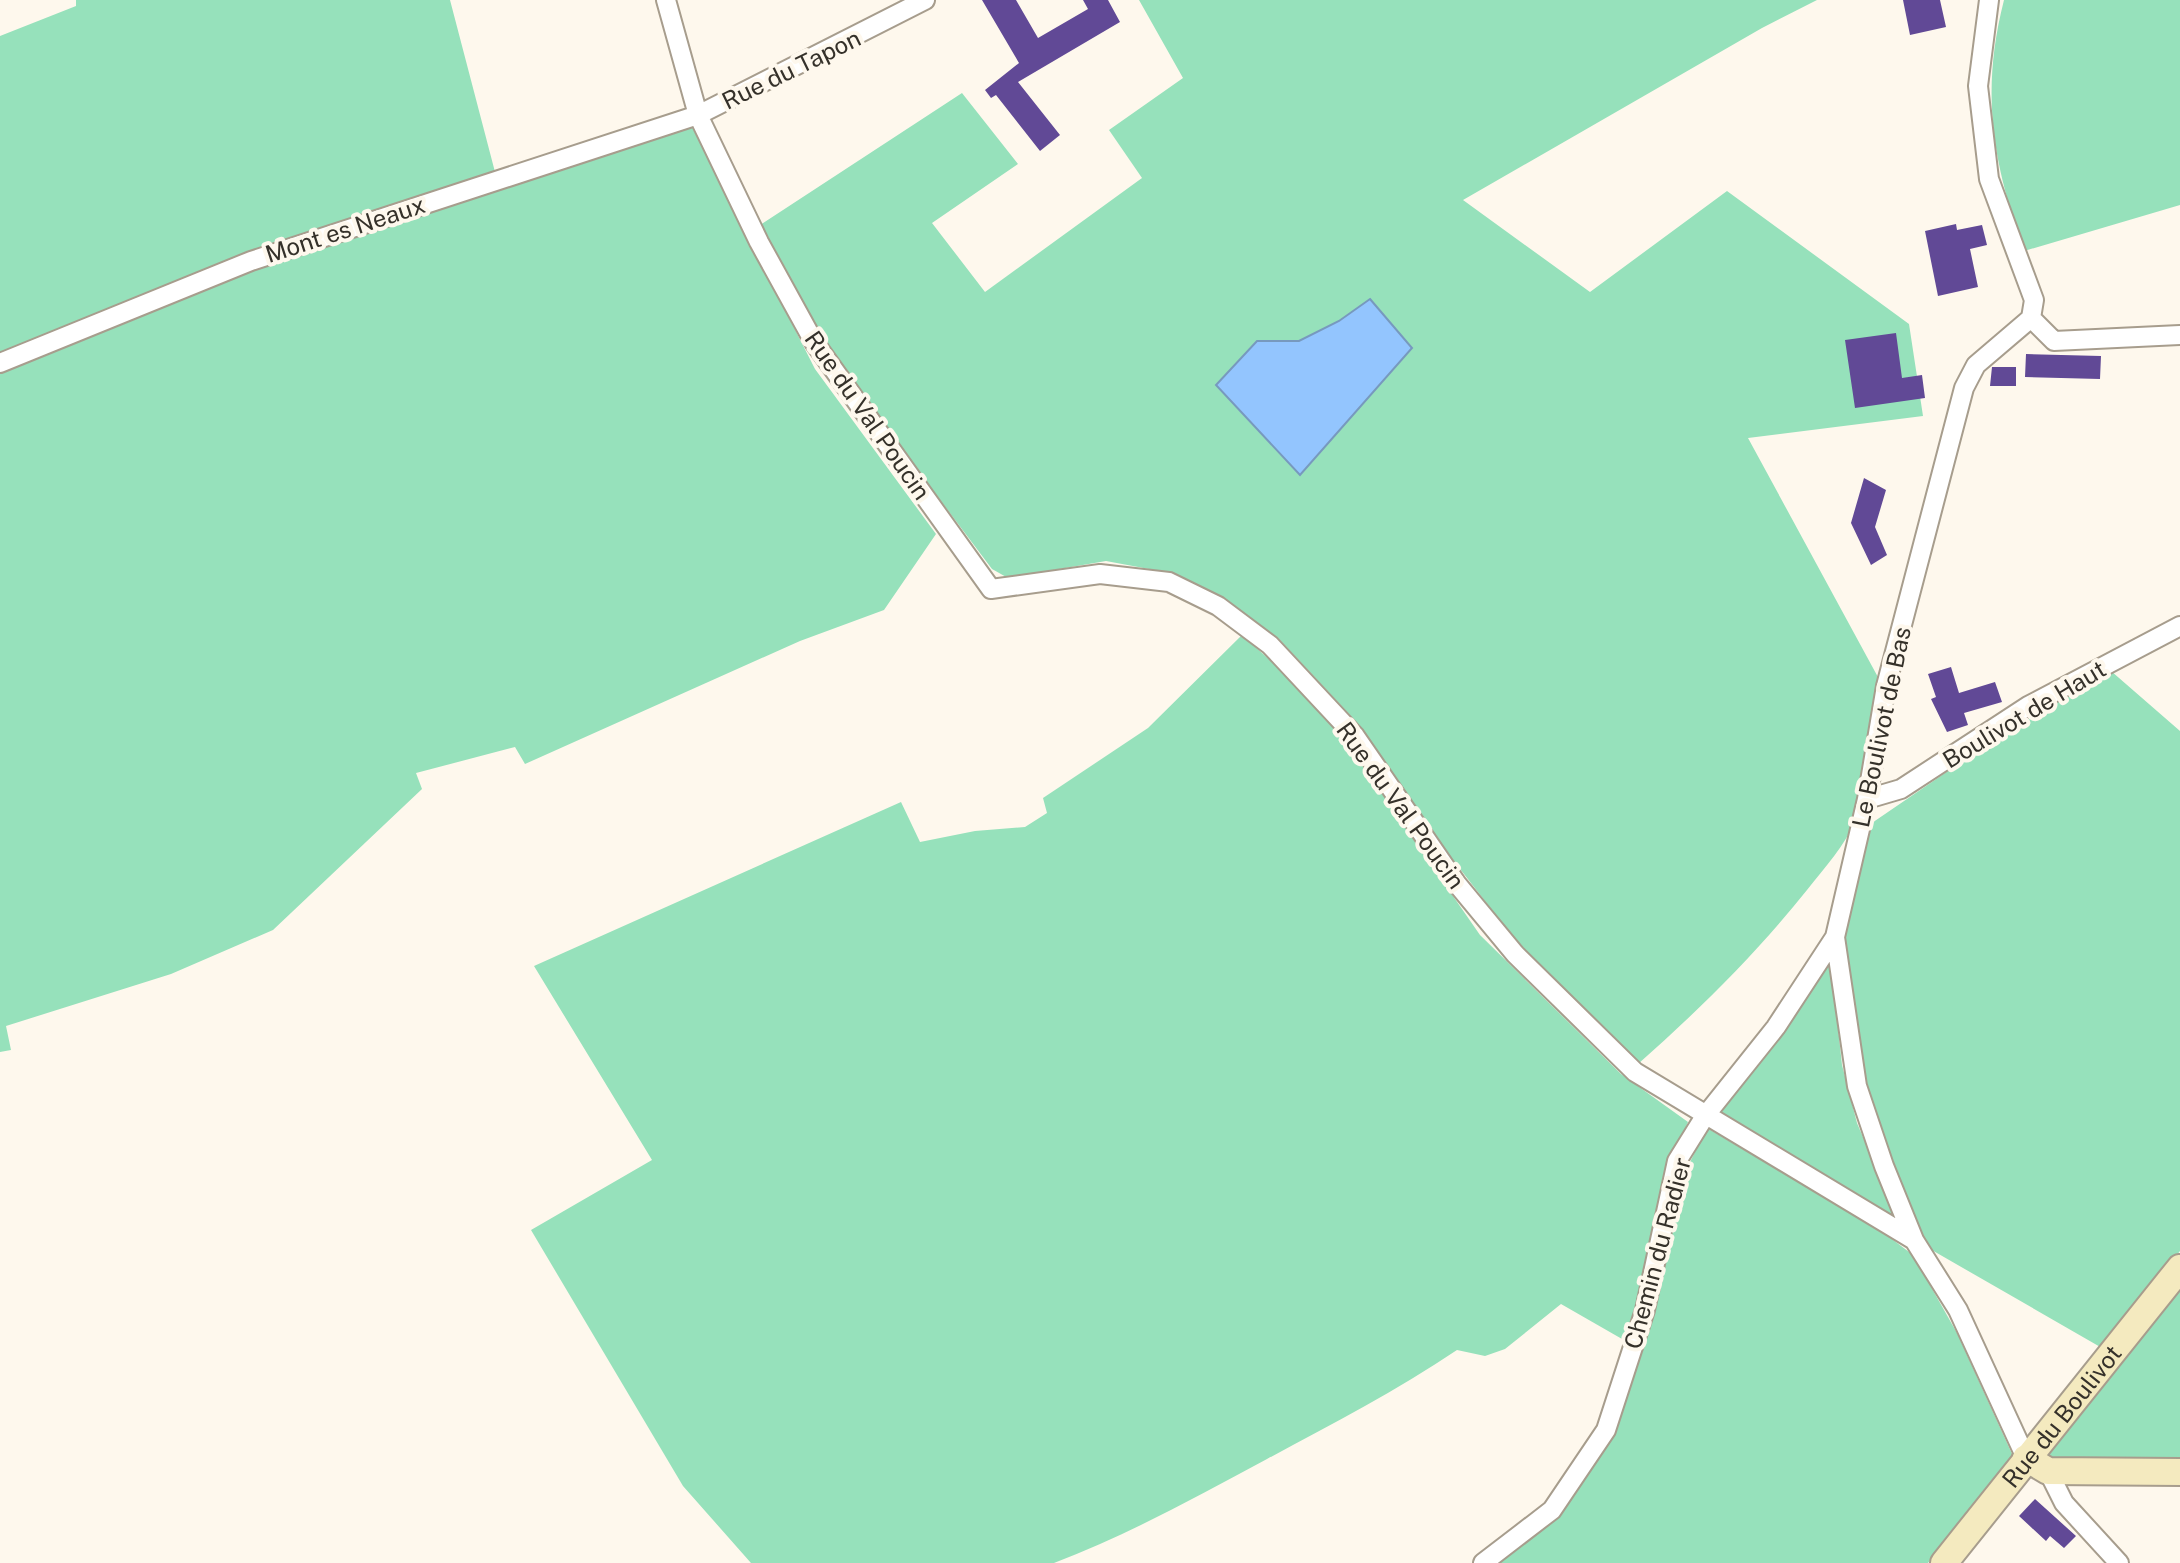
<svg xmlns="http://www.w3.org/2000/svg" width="2180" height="1563" font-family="'Public Sans',sans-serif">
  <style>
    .green { fill: #96e1bb }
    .water { fill: #93c5fe; stroke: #7799be; stroke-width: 2 }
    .building { fill: #614996 }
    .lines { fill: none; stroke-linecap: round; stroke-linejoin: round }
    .street-casing { stroke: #a79d8d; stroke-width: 22 }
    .secondary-casing { stroke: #a79d8d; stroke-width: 30 }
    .street { stroke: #fff; stroke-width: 18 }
    .secondary { stroke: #f4eabf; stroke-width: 26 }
    .labels { text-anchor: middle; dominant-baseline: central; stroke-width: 8; stroke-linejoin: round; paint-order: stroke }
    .street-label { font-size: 24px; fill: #35312a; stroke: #fef8ed }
  </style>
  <rect width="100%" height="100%" fill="#fef8ed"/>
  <path class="green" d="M76 0H450L495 172 0 356V36L76 6Z
    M1139 0H1817L1762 28 1463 200 1590 292 1727 191 1909 324 1923 416 1748 438 1879 679 1856 819C1845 846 1825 867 1807 890 1756 954 1699 1010 1638 1064L1516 941 1450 856 1349 714 1278 638 1218 597 1165 572 1106 561 1008 578 992 569 843 371 807 316 760 225 962 93 1018 164 932 223 985 292 1142 178 1109 130 1183 78Z
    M2004 0H2180V205L2024 251C1993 162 1980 94 2004 0Z
    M691 125 815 369 936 534 884 610 800 641 525 764 515 747 416 773 422 789 273 930 171 974 6 1026 11 1050 0 1052V370L310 248Z
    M1242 635 1293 681 1342 736 1480 935 1621 1074 1688 1122 1668 1169 1629 1343 1561 1304 1505 1349 1485 1356 1457 1350C1396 1391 1332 1424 1267 1459 1198 1496 1128 1535 1054 1563H751L683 1486 531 1230 652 1160 534 966 901 802 920 842 975 831 1025 827 1047 813 1043 798 1148 728Z
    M2111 671 2180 731V1251L2102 1348 1930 1249 1912 1217 1866 1094 1846 988 1845 937 1866 827 2033 713Z
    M1830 952 1842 1065 1857 1123 1898 1220 1713 1114Z
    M1707 1128 1884 1233 1913 1255 1957 1333 2013 1456 1928 1563H1499L1558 1518 1616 1426 1640 1355 1685 1172Z
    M2180 1286V1462L2051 1460 2045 1453Z"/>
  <path class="water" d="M1370 299 1412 348 1300 475 1216 385 1257 341H1299L1339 321Z"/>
  <path class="building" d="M982 0H1016L1038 38 1088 9 1083 0H1108L1120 22 1018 82 1060 135 1040 151 996 95 991 98 985 90 1019 63Z
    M1903 0H1940L1946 27 1910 35Z
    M1956 224 1957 230 1982 225 1987 245 1970 249 1978 287 1938 296 1925 231Z
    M1896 333 1902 378 1922 375 1925 398 1855 408 1845 340Z
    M2026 354 2101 356 2100 379 2025 377Z
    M2016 367V386H1990L1992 367Z
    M1864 478 1886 490 1875 527 1887 555 1871 565 1851 523Z
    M1951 667 1959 693 1995 682 2002 702 1964 713 1968 725 1947 732 1931 699 1936 697 1928 674Z
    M2035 1499 2076 1536 2064 1548 2050 1536 2046 1541 2019 1516Z"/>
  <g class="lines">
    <defs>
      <path id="street" d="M666 0 698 115 759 242 814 342 991 589 1100 574 1169 582 1218 606 1270 645 1355 736 1457 884 1515 954 1635 1072 1914 1240
        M1989 0 1978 86 1989 179 2034 300 2031 318 1976 365 1964 388 1886 686 1867 799 1835 937 1857 1086 1884 1166 1914 1240 1958 1310 2026 1458
        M2031 318 2054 341 2180 335
        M0 363 251 261 698 115 925 0
        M1867 799 1901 789 2028 706 2180 626
        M2048 1471 2064 1503 2119 1563
        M1483 1563 1552 1510 1606 1430 1645 1310 1677 1161 1705 1116 1776 1027 1835 937"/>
      <g id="secondary">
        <path d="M2026 1458 2048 1471 2180 1472"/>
        <path id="s1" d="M1944 1563 2180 1268"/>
      </g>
    </defs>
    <use href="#street" class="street-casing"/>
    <use href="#secondary" class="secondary-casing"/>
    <use href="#street" class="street"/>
    <use href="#secondary" class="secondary"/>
  </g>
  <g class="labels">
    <g class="street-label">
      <text transform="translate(791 69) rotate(-26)">Rue du Tapon</text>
      <text transform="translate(345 229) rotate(-18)">Mont es Neaux</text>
      <text transform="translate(868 415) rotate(55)">Rue du Val Poucin</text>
      <text transform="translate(2024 714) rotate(-31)">Boulivot de Haut</text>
      <text transform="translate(1881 727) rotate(-78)">Le Boulivot de Bas</text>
      <text transform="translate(1401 805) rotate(54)">Rue du Val Poucin</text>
      <text transform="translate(1657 1253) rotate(-75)">Chemin du Radier</text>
      <text stroke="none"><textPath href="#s1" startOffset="188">Rue du Boulivot</textPath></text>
    </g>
  </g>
</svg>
